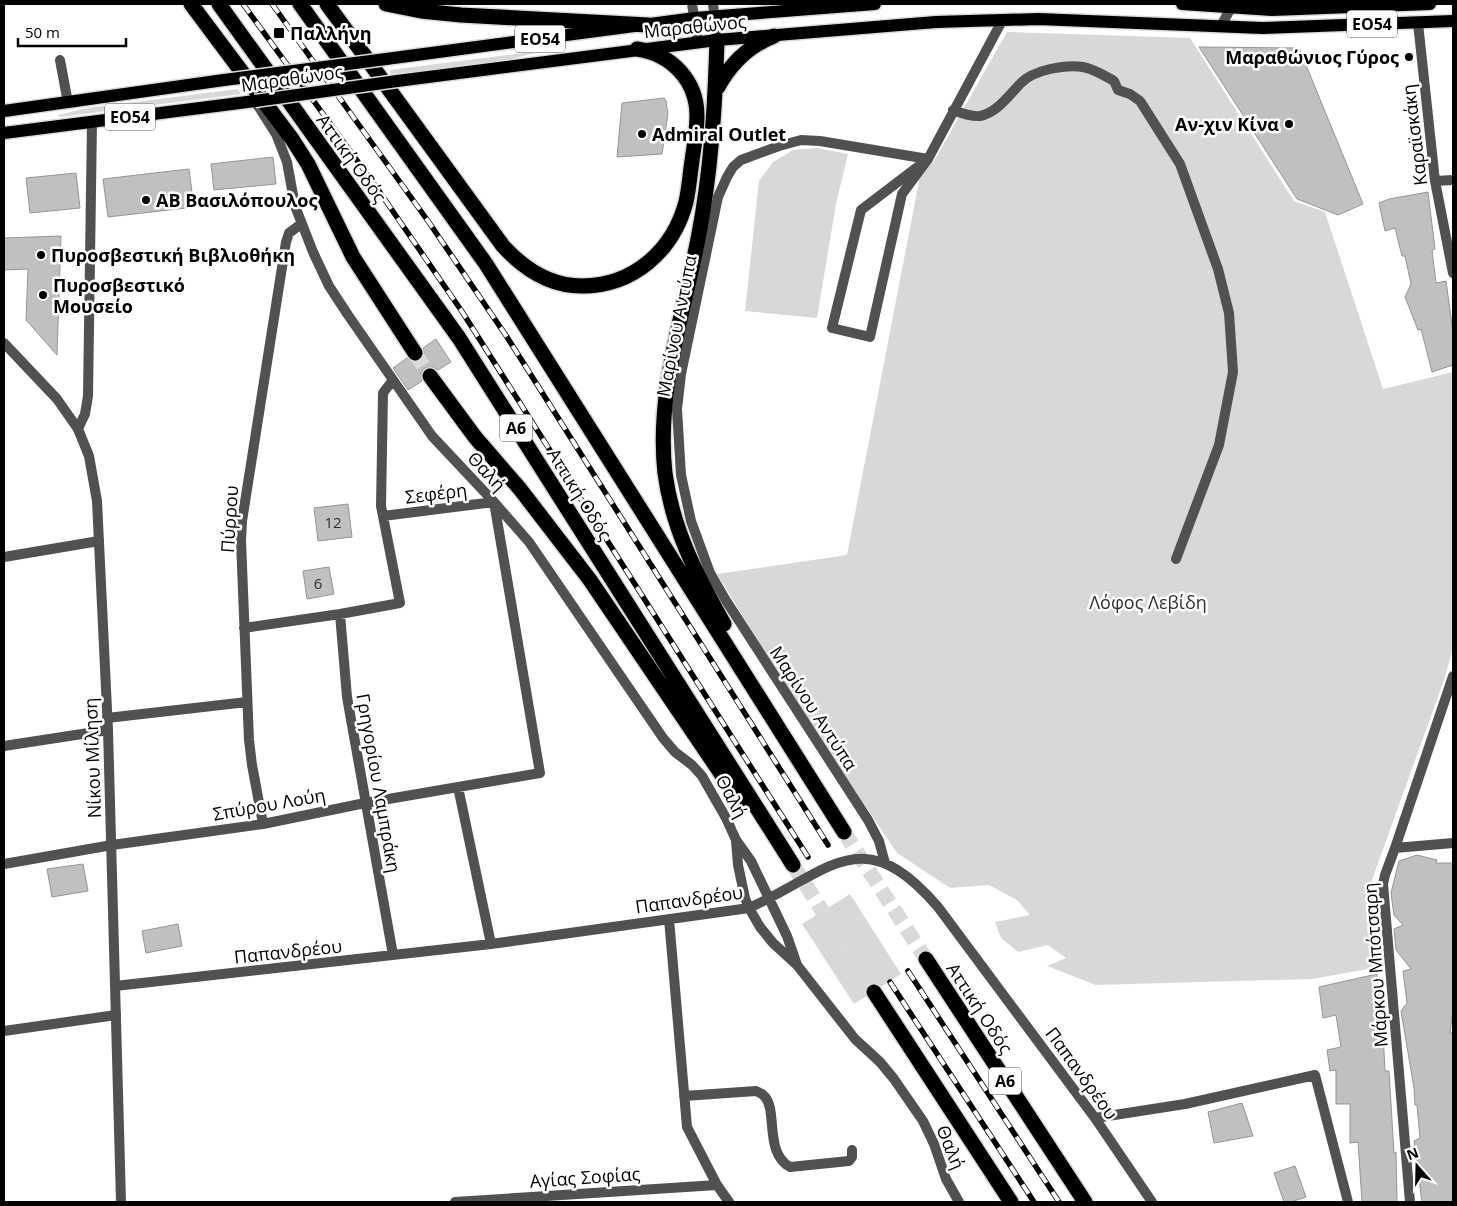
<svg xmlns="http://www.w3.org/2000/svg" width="1457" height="1206" font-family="'Open Sans',sans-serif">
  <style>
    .green { fill: #d8d8d8 }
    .building { fill: #c0c0c0; stroke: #959595 }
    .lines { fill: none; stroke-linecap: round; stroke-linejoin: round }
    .motorway-tunnel { stroke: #d9d9d9; stroke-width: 15; stroke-dasharray: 15 8; stroke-linecap: butt }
    .primary-casing { stroke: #dbdbdb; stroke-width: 15 }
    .motorway-casing { stroke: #dbdbdb; stroke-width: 18 }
    .pedestrian { stroke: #515151; stroke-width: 10 }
    .minor { stroke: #515151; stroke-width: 10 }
    .tertiary { stroke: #515151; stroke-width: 10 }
    .primary { stroke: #000; stroke-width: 12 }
    .motorway { stroke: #000; stroke-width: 15 }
    .rail-casing { stroke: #000; stroke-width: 5.5 }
    .rail { stroke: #fff; stroke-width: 4; stroke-dasharray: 11; stroke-linecap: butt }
    .primary-bridge-casing { stroke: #dbdbdb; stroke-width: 15; stroke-linecap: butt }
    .primary-bridge { stroke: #000; stroke-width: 12 }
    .poi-dot { fill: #000; stroke: #fff; stroke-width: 2 }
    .labels { text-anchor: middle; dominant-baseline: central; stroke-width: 5; stroke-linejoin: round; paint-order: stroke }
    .number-label { font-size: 15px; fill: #303030 }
    .shield { fill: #fff; stroke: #4c4c4c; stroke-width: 1 }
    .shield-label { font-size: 16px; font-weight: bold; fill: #000 }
    .street-label { font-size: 18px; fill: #000; stroke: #fff }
    .poi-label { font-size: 18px; font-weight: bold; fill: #000; stroke: #fff; text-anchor: start }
    .park-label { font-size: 18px; fill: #2f2f2f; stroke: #fff }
  </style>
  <rect width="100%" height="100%" fill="#fff"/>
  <path class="green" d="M1007 32 1190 38 1294 201 1325 212 1383 389 1453 372V648L1444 680 1372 880 1380 967 1312 979 1096 985 1047 966 1066 958 1048 945 1018 952 1001 938 995 922 1030 915 1017 900 989 885 950 888 897 853 793 698 717 574 847 555 920 176 934 161Z
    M548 50 507 60 392 76 389 70Z
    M238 89 241 94 59 117 58 115 87 108Z
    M817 148 848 154 836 204 817 318 745 311 759 181 773 162 793 150Z
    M850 894 901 974 854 1004 802 924Z"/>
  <path class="building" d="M1199 47 1299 48 1363 204 1338 215 1297 199Z
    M664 98 666 101 668 114 662 154 617 157 622 103Z
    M273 157 276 184 214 190 211 164Z
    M1426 162 1427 174 1419 175 1417 164Z
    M189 169 192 192 185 193 186 208 108 217 103 179Z
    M76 173 80 208 30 213 26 178Z
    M1428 192 1435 249 1432 250 1436 283 1446 281 1453 332V365L1432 372 1421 329 1418 330 1405 297 1411 284 1405 256H1402L1395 228 1385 231 1379 203 1389 199Z
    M61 236 57 355 26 320 28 269 4 270V238Z
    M436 339 451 362 438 370 433 367 425 368 421 373 422 381 408 390 393 368 407 358 415 362 420 361 424 353 423 348Z
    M348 504 352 537 318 541 314 508Z
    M329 567 334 594 307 599 303 571Z
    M1417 855 1437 860 1436 863H1453V1010L1450 1033H1453V1202H1422L1414 1141 1420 1138 1417 1105H1415L1414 1088 1401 1011 1407 1003 1403 971 1411 969 1396 950 1394 929 1403 925 1394 915 1391 893 1399 861Z
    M83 864 88 891 52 897 47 869Z
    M178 924 182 946 146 953 142 931Z
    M1377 974 1379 1010 1380 1009 1382 1033 1383 1032 1385 1071H1389L1394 1153 1396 1152 1397 1202H1362L1358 1142 1350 1143V1104H1336V1070L1330 1071 1327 1050 1341 1047 1336 1015 1323 1018 1319 987Z
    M1242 1103 1253 1136 1214 1143 1208 1112Z
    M1295 1166 1306 1197 1291 1202H1284L1274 1173Z"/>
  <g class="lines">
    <path class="motorway-tunnel" d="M415 353 430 376
      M844 832 926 959
      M793 865 874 992"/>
    <defs>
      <path id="primary" d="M1182 4 1272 10 1430 4
        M386 59 695 18 875 4
        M397 81 717 40 936 22 1038 19 1262 28 1453 21
        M4 111 224 80
        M4 133 255 101"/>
      <path id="motorway" d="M191 4 292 139 308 164 353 257 415 353
        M219 4 459 338 793 865
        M300 4 486 264 844 832
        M327 4 503 246C524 269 550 286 582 286 633 286 673 251 686 202 689 189 690 174 692 161 694 146 697 131 697 116 697 80 671 54 637 49
        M386 4 421 11 461 15 648 25
        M717 40C715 107 711 173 698 239 683 316 656 394 665 473 672 528 697 576 724 624
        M718 87C731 63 748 46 774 36
        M430 376 475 437 520 489 590 580 722 775 741 799
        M926 959 1085 1202
        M874 992 1011 1202"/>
    </defs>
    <use href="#primary" class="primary-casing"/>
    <use href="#motorway" class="motorway-casing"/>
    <path class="pedestrian" d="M928 159 902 194 870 337 832 328 861 210Z"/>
    <path class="minor" d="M1418 23 1435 181 1453 273
      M60 60 68 103
      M255 101 276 134 287 162 295 206 313 252 329 286 348 315 432 436 494 502 529 542 663 738 675 752 692 765 702 776 726 818 736 840 751 861 787 936 797 965
      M953 110C961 113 971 117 980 116 997 113 1010 94 1021 83 1033 70 1066 64 1083 67 1094 69 1105 76 1114 81L1118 90 1130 94 1140 101 1180 164 1218 269 1229 313 1233 372 1219 445 1176 559
      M1435 181 1453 180
      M78 429 85 414 88 396 92 122
      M4 557 99 541
      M340 614 347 697 393 955
      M244 628 340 614 400 603 381 506 383 393 393 380
      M107 718 247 702
      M4 746 108 730
      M458 787 491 944
      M263 824 252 765 249 740 241 541 242 521 286 242 289 233 301 224
      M736 841 738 865 745 898 749 908 760 927 773 943 797 965 855 1039 880 1062 894 1079 923 1121 934 1144 946 1179 959 1202
      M1395 848 1453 843
      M885 863 879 841 868 820 725 599 710 573 691 521 681 475 677 409 681 374 718 197 727 177 733 167 741 160 779 146 801 140 820 141 928 159 1003 19
      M4 864 112 845 263 824 365 803 540 773 494 502 383 516
      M669 919 687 1127 717 1185 729 1202
      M115 986 491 944 749 908C831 871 862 819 938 907L1095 1118 1152 1202
      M4 1031 116 1015
      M684 1096 756 1091C758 1092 761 1093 763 1095 779 1107 763 1152 790 1167L849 1161 852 1157V1150
      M1095 1118 1185 1104 1315 1075 1348 1202
      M455 1202 717 1185
      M1410 1202 1383 884 1385 875 1395 848 1453 676"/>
    <path class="tertiary" d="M692 4 698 42
      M713 4 717 40
      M1221 26 1233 4
      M4 343 57 399 78 429 89 456 97 501 108 730 121 1202"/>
    <use href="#primary" class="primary"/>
    <use href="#motorway" class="motorway"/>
    <defs>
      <path id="rail" d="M243 4 372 181 461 310 808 857
        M272 4 428 221 507 337 828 845
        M908 971 1059 1202
        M890 982 1034 1202"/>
    </defs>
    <use href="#rail" class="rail-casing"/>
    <use href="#rail" class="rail"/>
    <defs>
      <path id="primary-bridge" d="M224 80 386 59
        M255 101 397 81"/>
    </defs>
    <use href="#primary-bridge" class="primary-bridge-casing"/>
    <use href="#primary-bridge" class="primary-bridge"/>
  </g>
  <g class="poi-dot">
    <rect x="273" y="27" width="12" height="12" rx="2.5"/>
    <circle cx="1409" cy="57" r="5"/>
    <circle cx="1289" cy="124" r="5"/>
    <circle cx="642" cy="134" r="5"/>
    <circle cx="146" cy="200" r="5"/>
    <circle cx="41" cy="255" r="5"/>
    <circle cx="43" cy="295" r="5"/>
  </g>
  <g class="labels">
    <g class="number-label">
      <text x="333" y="522">12</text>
      <text x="318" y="583">6</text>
    </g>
    <g class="shield">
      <rect x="1347" y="10.5" width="50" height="27" rx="4"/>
      <rect x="515" y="25.5" width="50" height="27" rx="4"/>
      <rect x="105" y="103.5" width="50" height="27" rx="4"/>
      <rect x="500" y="414.5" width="32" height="27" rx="4"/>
      <rect x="989" y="1067.5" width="32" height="27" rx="4"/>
    </g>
    <g class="shield-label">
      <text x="1372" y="24">ΕΟ54</text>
      <text x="540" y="39">ΕΟ54</text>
      <text x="130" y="117">ΕΟ54</text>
      <text x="516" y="428">Α6</text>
      <text x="1005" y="1081">Α6</text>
    </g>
    <g class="street-label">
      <text transform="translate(695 26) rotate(-6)">Μαραθώνος</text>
      <text transform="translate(292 78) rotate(-8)">Μαραθώνος</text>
      <text transform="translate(1414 135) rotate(-97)">Καραϊσκάκη</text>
      <text transform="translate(352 158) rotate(54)">Αττική Οδός</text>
      <text transform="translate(676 326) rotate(-79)">Μαρίνου Αντύπα</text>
      <text transform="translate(487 471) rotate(47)">Θαλή</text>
      <text transform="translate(436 493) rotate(-7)">Σεφέρη</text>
      <text transform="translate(580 494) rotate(58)">Αττική Οδός</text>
      <text transform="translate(229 519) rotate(-86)">Πύρρου</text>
      <text transform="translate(814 708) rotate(57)">Μαρίνου Αντύπα</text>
      <text transform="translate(92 758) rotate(-92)">Νίκου Μίληση</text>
      <text transform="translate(379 783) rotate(80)">Γρηγορίου Λαμπράκη</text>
      <text transform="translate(732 796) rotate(62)">Θαλή</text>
      <text transform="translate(269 804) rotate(-10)">Σπύρου Λούη</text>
      <text transform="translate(689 899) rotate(-8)">Παπανδρέου</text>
      <text transform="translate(288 951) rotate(-6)">Παπανδρέου</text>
      <text transform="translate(1375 965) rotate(-94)">Μάρκου Μπότσαρη</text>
      <text transform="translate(980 1008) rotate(57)">Αττική Οδός</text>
      <text transform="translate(1082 1073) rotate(54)">Παπανδρέου</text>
      <text transform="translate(951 1147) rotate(68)">Θαλή</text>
      <text transform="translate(585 1177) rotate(-4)">Αγίας Σοφίας</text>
    </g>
    <g class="poi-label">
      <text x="290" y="33">Παλλήνη</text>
      <text x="1399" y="57" text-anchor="end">Μαραθώνιος Γύρος</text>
      <text x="1279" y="124" text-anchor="end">Αν-χιν Κίνα</text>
      <text x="652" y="134">Admiral Outlet</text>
      <text x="156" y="200">ΑΒ Βασιλόπουλος</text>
      <text x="51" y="255">Πυροσβεστική Βιβλιοθήκη</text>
      <text x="53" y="285">Πυροσβεστικό<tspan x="53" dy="21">Μουσείο</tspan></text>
    </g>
    <g class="park-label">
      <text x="1148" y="602">Λόφος Λεβίδη</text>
    </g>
  </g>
  <rect width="1457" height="1206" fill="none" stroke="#000000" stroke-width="10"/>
  <g transform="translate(1417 1166) rotate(340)" stroke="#ffffff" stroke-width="4" paint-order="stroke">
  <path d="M0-4L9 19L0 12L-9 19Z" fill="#000000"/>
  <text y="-8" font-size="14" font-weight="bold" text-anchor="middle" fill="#000000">N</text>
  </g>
  <path d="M18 38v8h108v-8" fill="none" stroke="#000000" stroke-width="2.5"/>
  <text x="25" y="38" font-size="15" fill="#000000" stroke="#ffffff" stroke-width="4" paint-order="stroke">50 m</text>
</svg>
